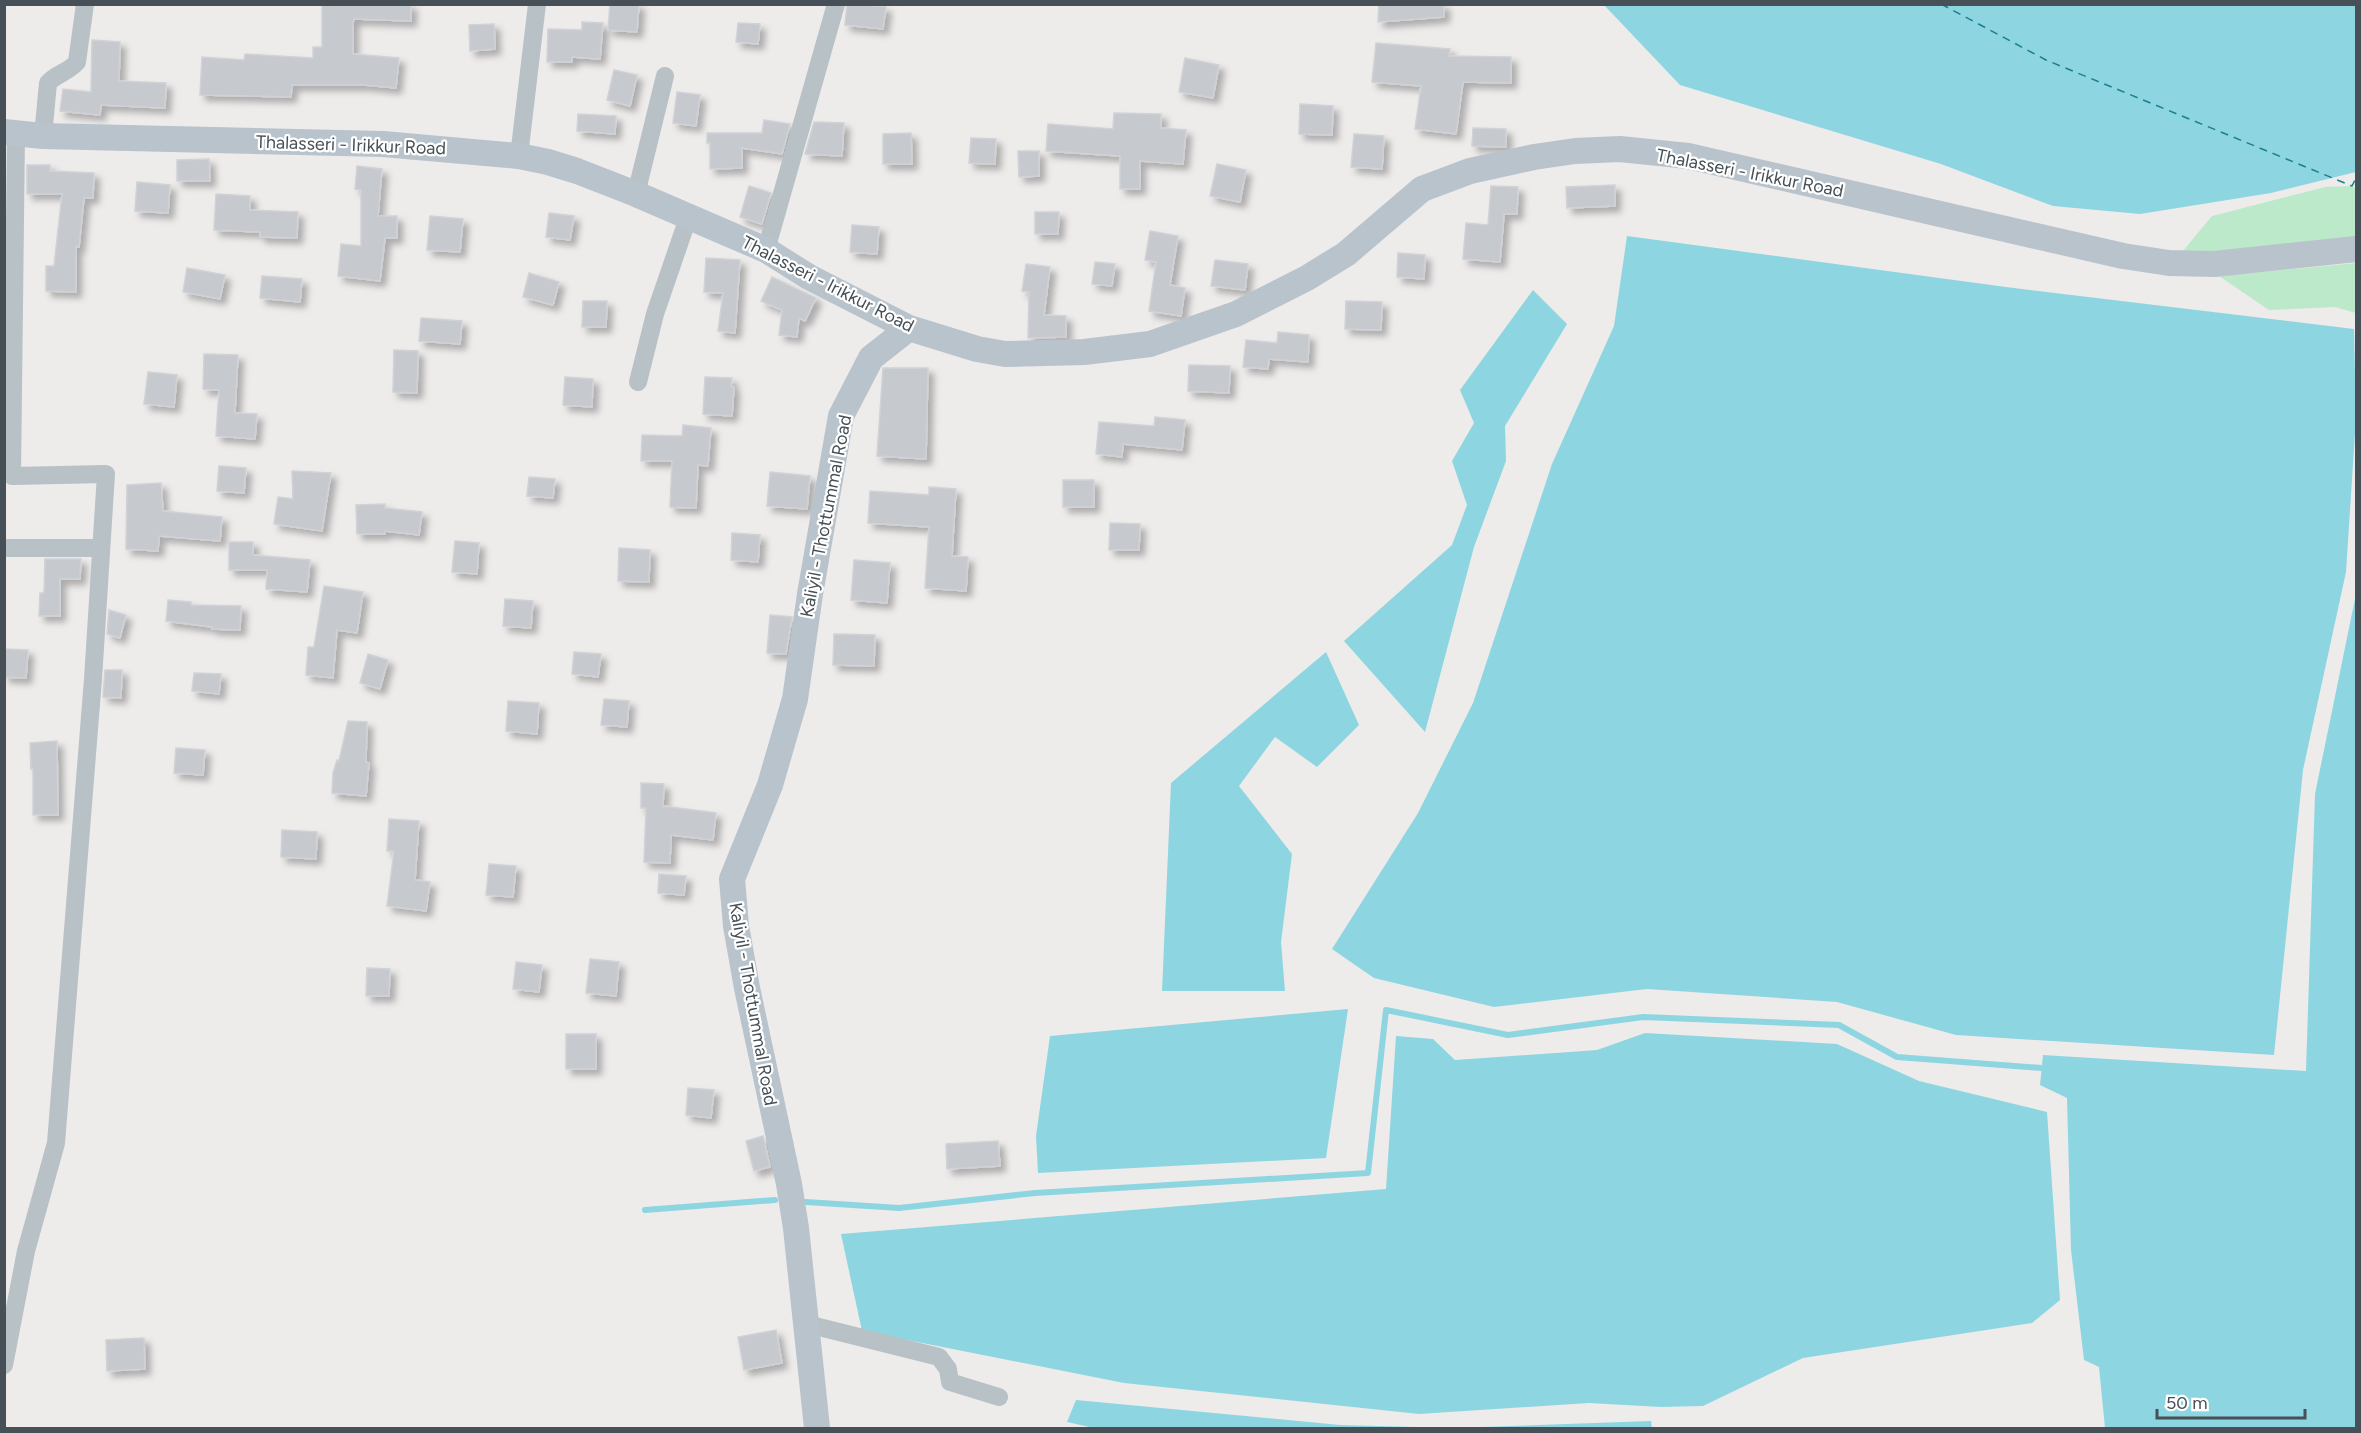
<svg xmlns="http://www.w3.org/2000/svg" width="2361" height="1433" font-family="Figtree,sans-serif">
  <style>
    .green { fill: #bce9ca }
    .water { fill: #8dd6e1 }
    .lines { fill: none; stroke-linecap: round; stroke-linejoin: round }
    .stream { stroke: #8dd6e1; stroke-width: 6 }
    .ferry { stroke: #1a7f8e; stroke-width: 1.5; stroke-dasharray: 8 6; stroke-linecap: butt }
    .building { fill: #c6c9ce; stroke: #d0d2d6; stroke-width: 1.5; filter: url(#shadow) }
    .street { stroke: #b7c1c6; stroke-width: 18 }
    .secondary { stroke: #b8c3cc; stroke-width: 26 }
    .labels { text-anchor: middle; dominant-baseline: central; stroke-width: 4.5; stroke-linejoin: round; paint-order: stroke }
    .street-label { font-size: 18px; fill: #465056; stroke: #fff }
  </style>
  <defs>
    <filter id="shadow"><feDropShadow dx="5.5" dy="5.5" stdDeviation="3" flood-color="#0004"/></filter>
  </defs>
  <rect width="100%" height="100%" fill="#eeebeb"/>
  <path class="green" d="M2352 186 2356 189V237L2256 252H2182L2212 216 2325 187Z
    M2356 263V313L2335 307 2269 310 2219 276Z"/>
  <path class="water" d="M1604 5H2356V172L2271 193 2140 214 2053 206 1941 164 1680 85Z
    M1627 236 2006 287 2354 329 2356 418 2346 572 2303 770 2274 1055 1956 1035 1837 1002 1647 989 1494 1007 1374 978 1332 949 1418 813 1473 703 1552 464 1614 326Z
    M1533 290 1567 324 1505 426 1506 461 1474 547 1425 732 1344 641 1452 545 1467 505 1452 461 1474 423 1460 390Z
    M2356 594V1428H2105L2099 1367 2084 1360 2071 1250 2067 1098 2040 1085 2043 1055 2306 1071 2315 794Z
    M1326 652 1359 725 1317 767 1275 737 1239 786 1292 854 1281 942 1285 991H1162L1171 783Z
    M1348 1009 1326 1158 1038 1173 1036 1136 1050 1036Z
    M1645 1033 1837 1044 1919 1081 2047 1112 2060 1300 2032 1323 1803 1358 1703 1406 1661 1407 1589 1403 1419 1414 1124 1383 862 1331 841 1234 1386 1189 1396 1036 1433 1039 1455 1060 1597 1050Z
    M1076 1400 1340 1425 1454 1428 1651 1421 1652 1428H1094L1067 1422Z"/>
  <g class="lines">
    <path class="stream" d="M806 1202 899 1208 1035 1193 1368 1173 1386 1010 1508 1035 1643 1017 1839 1025 1897 1057 2042 1068
      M645 1210 775 1200"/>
    <path class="ferry" d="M1941 4 2046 60 2352 186 2356 178"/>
  </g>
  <path class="building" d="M322 4H411V21L354 19 353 23V54L399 58 396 88 364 85H292L291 97 200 95 202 57 244 60 245 54 313 58V47H322Z
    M610 4H639L637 32 608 30Z
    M847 4 886 7 883 29 845 25Z
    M1379 4H1444V17L1378 22Z
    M582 22 603 23 600 59 572 57V62H547L548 29 582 30Z
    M738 23 760 24 758 44 736 42Z
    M494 24 495 49 470 51 469 25Z
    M92 40 120 42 119 81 166 83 165 108 101 105 100 115 60 111 63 89 91 92Z
    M1376 43 1450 49 1449 56 1511 57V83L1463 82 1456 134 1415 129 1421 86 1372 82Z
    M1185 58 1219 65 1213 98 1179 92Z
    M614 70 637 75 630 106 607 100Z
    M677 92 700 95 696 126 673 123Z
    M1300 104 1333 106 1332 135 1299 134Z
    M1114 113 1161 114V128L1186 130 1183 164 1140 161V189H1120V156L1046 151 1048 124 1113 129Z
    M578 114 616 116 615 134 577 131Z
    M764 120 790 124 782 154 742 148V168L710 169V143H707V133H762Z
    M814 122 844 123 842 156 805 154Z
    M1473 128 1506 129V147L1472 146Z
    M911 133 912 164H883V134Z
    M1354 134 1384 136 1382 169 1351 167Z
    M971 138 996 139 995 164 969 163Z
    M1018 151H1039V176L1019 177Z
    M209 159 210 181H177V160Z
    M1217 164 1246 170 1240 202 1210 196Z
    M27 165H50V171L94 173 93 198H84L79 247 76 246V292L46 291V266H54L62 194H27Z
    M357 166 382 169 378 216H397V238H385L380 281 338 276 341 244 361 246V190L355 189Z
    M137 182 170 185 168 213 135 211Z
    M1615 185V206L1567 208 1566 187Z
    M749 186 771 193 762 224 740 217Z
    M1491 186 1518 187 1517 214H1504L1500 262 1463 259 1466 223 1488 225Z
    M216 194 250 196V210L298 212 297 238 260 237V232L214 230Z
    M1035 212H1059L1058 234H1035Z
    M549 213 574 216 570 240 546 237Z
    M430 216 463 219 460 252 427 250Z
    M852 225 879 227 877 254 850 252Z
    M1150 231 1178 236 1170 285 1185 288 1181 316 1149 311 1156 262 1145 260Z
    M1398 253 1425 255 1424 279 1397 277Z
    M706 258 740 260 735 333 718 331 723 293 704 292Z
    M1215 260 1248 264 1245 290 1211 286Z
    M1095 262 1115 264 1112 286 1092 284Z
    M1026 264 1050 267 1044 315 1066 316V337L1028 338 1029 292 1022 291Z
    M187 268 225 275 220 299 183 292Z
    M529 273 559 282 553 305 523 297Z
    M262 276 302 279 300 302 260 298Z
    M772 277 816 298 805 321 799 318 797 337 779 335 782 310 761 301Z
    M583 301H607L606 327H582Z
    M1346 301 1382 302 1381 330 1345 329Z
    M421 318 462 321 460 344 419 341Z
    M1278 332 1309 335 1308 362 1269 359 1268 369 1243 367 1246 340 1277 343Z
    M394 350 418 351 417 393 393 392Z
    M204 354 238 355 235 413 257 414 255 439 216 436 219 390 203 389Z
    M1189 365 1230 366 1229 393 1188 391Z
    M883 368H928L926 459 877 456Z
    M148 372 177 375 174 407 144 404Z
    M565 377 593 379 592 407 563 405Z
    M705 377 732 378 731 386 734 387 732 416 703 414Z
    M1155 417 1185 420 1182 450 1123 444 1122 457 1096 454 1099 422 1154 426Z
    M683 425 711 428 708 466 698 465 696 508 670 507 672 461H641L642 435 682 436Z
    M219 466 246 468 244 493 217 491Z
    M292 471 331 473 322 531 274 524 278 497 293 499Z
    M770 472 810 476 807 509 767 506Z
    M529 477 555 479 553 498 527 496Z
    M1063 480H1094V507H1063Z
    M161 483 163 511 222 517 220 541 159 536 158 551 126 549 127 485Z
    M929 487 956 489 952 556 968 557 966 591 925 588 929 527 868 523 870 491 929 495Z
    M385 504V508L422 512 419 535 385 531V534H357L356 505Z
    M1110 523 1140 524 1139 550H1109Z
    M732 533 760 535 758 562 731 560Z
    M455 541 479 543 477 574 452 572Z
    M229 542H253V555L310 560 307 592 266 589 267 570H229Z
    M619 548 650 550 649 582 618 581Z
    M45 559H81L80 579H60V616H39L40 593H44Z
    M854 560 890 563 887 603 851 600Z
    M324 586 363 592 357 633 337 630 333 678 306 675 308 647H314Z
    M505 599 533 601 531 628 503 626Z
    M168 600 191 602V605L241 606 240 630 212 629V627L166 621Z
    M109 610 126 615 120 638 107 634Z
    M770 615 792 617 786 654 767 653Z
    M834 634 875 635 874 666 833 665Z
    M4 649 28 650 26 678 4 677Z
    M574 652 601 654 598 677 572 674Z
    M368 654 388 660 380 689 360 683Z
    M105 670H122L121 698 103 697Z
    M194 673 221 674 219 694 192 691Z
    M604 699 629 701 627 727 601 725Z
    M508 701 539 703 537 734 506 731Z
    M348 721 367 722 366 762 369 763 366 796 332 793 333 773 337 760 339 761Z
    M57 741 58 815H33V769H31L30 743Z
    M176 748 205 750 203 775 174 773Z
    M641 783 664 784 663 806 716 813 713 840 671 835 670 863 644 862 646 808H641Z
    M389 819 419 821 415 880 430 882 426 911 387 906 394 851H387Z
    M282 830 317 832 316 859 281 857Z
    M489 864 516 866 513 897 486 895Z
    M659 874 686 876 684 895 658 893Z
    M590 959 619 962 616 996 586 993Z
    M516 962 542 965 539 992 513 989Z
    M367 968 390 969 389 996H366Z
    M566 1034H596V1069H566Z
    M688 1088 714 1090 711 1118 686 1115Z
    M763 1136 770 1167 754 1171 746 1141Z
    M998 1141 1000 1166 947 1169 946 1144Z
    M776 1330 782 1363 744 1370 738 1337Z
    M144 1338 145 1369 107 1371 106 1340Z"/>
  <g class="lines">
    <path class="street" d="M43 136 48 83C57 73 69 72 77 62L85 4
      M519 156 537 4
      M636 194 665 76
      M766 250 836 4
      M638 382 655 314 688 218
      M4 548H101
      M807 1324 939 1357 948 1369 950 1382 999 1397
      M4 1365 26 1251 56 1143 93 679 106 474 12 476 16 134"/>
    <path class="secondary" d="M4 132 43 136 383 144 519 156 548 162 577 171 636 194 766 250 809 277 909 328 977 349 1005 354 1084 352 1150 344 1236 314 1307 278 1346 254 1422 189 1470 171 1534 157 1575 151 1620 149 1688 156 2123 256 2169 263 2214 264 2356 249
      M817 1428 796 1228 789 1184 747 988 736 926 732 879 770 785 795 699 810 594 841 416 871 358 909 328"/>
  </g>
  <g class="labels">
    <g class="street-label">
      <text transform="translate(351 145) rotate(2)">Thalasseri - Irikkur Road</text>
      <text transform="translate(1750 173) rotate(11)">Thalasseri - Irikkur Road</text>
      <text transform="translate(828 284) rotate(27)">Thalasseri - Irikkur Road</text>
      <text transform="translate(826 516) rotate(-79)">Kaliyil - Thottummal Road</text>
      <text transform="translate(753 1004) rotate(80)">Kaliyil - Thottummal Road</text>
    </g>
  </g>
  <rect width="2361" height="1433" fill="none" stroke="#465056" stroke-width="12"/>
  <path d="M2157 1409v9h148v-9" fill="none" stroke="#465056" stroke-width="3"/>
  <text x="2166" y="1409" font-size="18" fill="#465056" stroke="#ffffff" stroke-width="4.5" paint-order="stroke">50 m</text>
</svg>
